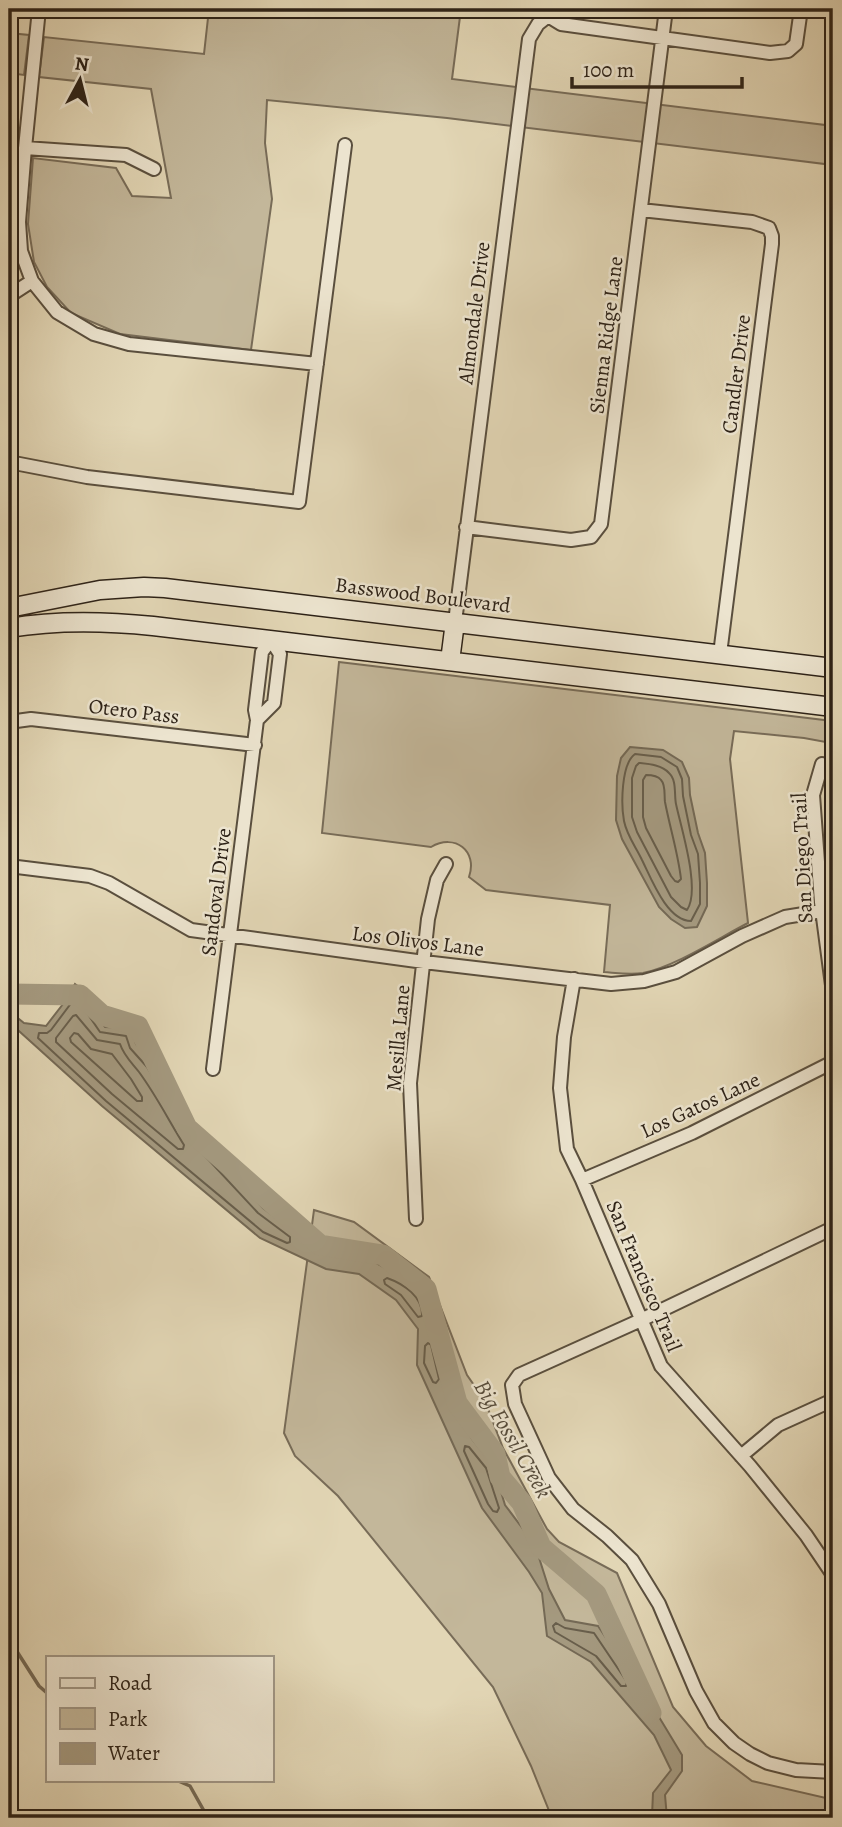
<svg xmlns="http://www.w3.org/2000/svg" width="842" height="1827" font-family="Alegreya,serif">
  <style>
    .green { fill: #c3b79a; stroke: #786c58; stroke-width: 2 }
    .water { fill: #a4997f; stroke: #746955; stroke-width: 2 }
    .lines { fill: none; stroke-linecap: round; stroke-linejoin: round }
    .shore { stroke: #685e4b; stroke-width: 2 }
    .stream { stroke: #746955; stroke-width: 3.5 }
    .river { stroke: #a4997f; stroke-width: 21 }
    .street-casing { stroke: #5a4f3e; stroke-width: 16 }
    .secondary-casing { stroke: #2d2217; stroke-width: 21 }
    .street { stroke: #ece4cf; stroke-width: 12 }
    .secondary { stroke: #ece4cf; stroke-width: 18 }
    .labels { text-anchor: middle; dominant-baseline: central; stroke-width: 5; stroke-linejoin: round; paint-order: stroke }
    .street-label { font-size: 21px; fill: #2d2217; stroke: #ece4cf }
    .water-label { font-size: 23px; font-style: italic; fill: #574c3b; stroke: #ece4cf }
  </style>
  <rect width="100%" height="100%" fill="#e2d6b5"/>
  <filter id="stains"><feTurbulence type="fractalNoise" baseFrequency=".00286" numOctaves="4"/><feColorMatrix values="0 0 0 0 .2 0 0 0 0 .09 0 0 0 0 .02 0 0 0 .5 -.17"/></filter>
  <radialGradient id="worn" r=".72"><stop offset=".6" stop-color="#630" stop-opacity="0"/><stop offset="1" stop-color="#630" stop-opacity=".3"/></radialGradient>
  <path class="green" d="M209 9H461L452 79 833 126V165L447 118 267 100 265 143 272 199 251 350 120 334 71 313 47 287 34 262 28 224 33 158 116 168 132 196 171 198 151 89 39 77 44 37 204 54Z
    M9 33 29 35 24 75 9 73Z
    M339 662 824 720 833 726V742L831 743 804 738 734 731 730 759 748 923C717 939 676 966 643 973 630 975 617 973 604 972L610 905 486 890 469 877C478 851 455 833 431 847L322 833Z
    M314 1210 354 1222 429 1277 467 1375 485 1401 503 1448 547 1529 559 1542 617 1573 673 1707 706 1746 752 1781 826 1798 825 1818H552L531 1766 493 1687 338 1496 295 1456 284 1433Z"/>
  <path class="water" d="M630 747 663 750 682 762 689 778 690 795 698 833 705 853 707 883V906L697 927 685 928 671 919 659 907 622 839 616 820 617 776 621 758Z
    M75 984 87 993 91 1007 105 1027 132 1028 136 1044 152 1063 197 1137 263 1208 324 1254 369 1259 398 1275 421 1290 429 1308 452 1402 472 1439 493 1465 505 1505 535 1545 549 1589 565 1620 598 1626 656 1712 682 1755V1771L665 1795 667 1818H653L652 1816 653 1793 671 1770 654 1735 591 1662 547 1636 542 1593 529 1572 482 1508 417 1365 418 1329 396 1300 359 1274 326 1269 260 1238 102 1106 9 1022V1011L24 1023 46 1026 63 1004Z"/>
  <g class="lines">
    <path class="shore" d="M635 754 661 757 677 767 682 779 683 796 691 835 698 854 700 883V904L691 921C667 921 651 878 642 860 636 847 627 836 624 821 621 805 621 764 635 754Z
      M639 763C649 764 662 765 669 773 677 780 674 795 676 804 681 828 701 890 687 910L681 907 671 897 637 832 632 817V778L636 766Z
      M646 775C651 775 658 776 661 780 666 785 664 796 665 802 670 828 678 853 681 879L678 882 675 881 671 876 646 828 643 817V780Z
      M78 996 81 998 85 1010 100 1032 126 1036 130 1048 147 1067 192 1142 258 1213 290 1237V1242L287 1243 263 1232 106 1101 38 1038 39 1033H47L51 1030 75 998Z
      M76 1015 97 1040 120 1044C124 1056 132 1063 139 1072 156 1095 169 1121 184 1145L183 1149H178L112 1094 56 1042V1038L73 1016Z
      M74 1033 78 1034 91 1049 112 1054 131 1079 142 1097V1101H137L71 1042 70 1038Z
      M387 1278C404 1284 423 1297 422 1316L418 1317 401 1295 385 1284 384 1280Z
      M428 1343 431 1345 439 1379 436 1383 433 1382 424 1363 425 1346Z
      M465 1446 469 1447 486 1468 499 1508 497 1512 493 1511 488 1504 464 1451Z
      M556 1623 565 1628 594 1633 627 1682 626 1686H621L596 1656 555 1632 553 1626Z"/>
    <path class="stream" d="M9 1639 39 1686 47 1693
      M176 1780 190 1786 208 1818"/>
    <path class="river" d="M9 994 80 995 102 1015 138 1026 187 1128 320 1245 383 1255 426 1289 457 1403 495 1454 500 1477 522 1503 541 1547 596 1594 651 1713"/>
    <defs>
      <path id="street" d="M39 9 25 148 19 222 21 251 32 281 57 312 94 334 129 344 317 364
        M542 9 548 16 561 24 770 53 788 51 796 44 801 9
        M25 148 126 155 154 169
        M641 210 752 222 769 228 772 236V244L720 654
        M9 296 32 281
        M9 462 87 477 299 502 345 145
        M466 527 571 540 591 537 601 524 666 9
        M455 622 529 39 538 24 548 16
        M271 640 280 654 274 703 257 720 255 710 262 652Z
        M9 722 31 719 255 745
        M822 764 813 795 821 902 833 993
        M9 866 90 876 109 883 191 930 424 962 611 984 644 981 676 972 742 936 785 917 822 911
        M574 979 564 1037 560 1088 567 1149 582 1180 661 1366 750 1466 806 1535 833 1575
        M213 1069 257 720
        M582 1180 692 1133 833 1062
        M416 1219 410 1083 428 919 437 880 446 864
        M833 1228 641 1320 519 1375 512 1385 515 1404 549 1478 573 1509 607 1536 632 1560 659 1604 696 1691 714 1723 734 1743 750 1754 768 1763 796 1770 833 1772
        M741 1456 778 1425 833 1400"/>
      <path id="secondary" d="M9 608 100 590 144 587 165 588 833 668
        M9 628C56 620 105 621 153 626L833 707
        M450 661 455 622"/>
    </defs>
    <use href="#street" class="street-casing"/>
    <use href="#secondary" class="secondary-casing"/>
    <use href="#street" class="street"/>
    <use href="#secondary" class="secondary"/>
  </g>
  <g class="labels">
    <g class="street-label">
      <text transform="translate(474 313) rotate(-83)">Almondale Drive</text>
      <text transform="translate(606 335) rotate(-83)">Sienna Ridge Lane</text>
      <text transform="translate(736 374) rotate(-83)">Candler Drive</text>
      <text transform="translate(423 595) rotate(7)">Basswood Boulevard</text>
      <text transform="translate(134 711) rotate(7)">Otero Pass</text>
      <text transform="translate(802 858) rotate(-93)">San Diego Trail</text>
      <text transform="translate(216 892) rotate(-83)">Sandoval Drive</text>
      <text transform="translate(418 941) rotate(7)">Los Olivos Lane</text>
      <text transform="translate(398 1038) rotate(-85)">Mesilla Lane</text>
      <text transform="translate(700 1105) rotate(-25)">Los Gatos Lane</text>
      <text transform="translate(644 1276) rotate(67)">San Francisco Trail</text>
    </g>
    <g class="water-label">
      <text transform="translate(513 1439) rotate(60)">Big Fossil Creek</text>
    </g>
  </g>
  <rect width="842" height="1827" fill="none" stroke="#e2d6b5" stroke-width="35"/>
  <rect x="10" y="10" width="821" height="1806" fill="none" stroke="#2d2217" stroke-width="3.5"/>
  <rect x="18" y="18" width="807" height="1792" fill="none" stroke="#2d2217" stroke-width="2"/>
  <rect x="46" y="1656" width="228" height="126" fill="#ece4cf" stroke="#a09685" stroke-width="2"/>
  <rect x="60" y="1678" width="35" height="10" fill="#ece4cf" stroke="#a09685" stroke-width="2"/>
  <text x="108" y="1690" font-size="21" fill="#2d2217">Road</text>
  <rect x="60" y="1708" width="35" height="21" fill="#c3b79a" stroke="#a09685" stroke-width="2"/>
  <text x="108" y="1726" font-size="21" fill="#2d2217">Park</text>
  <rect x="60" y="1743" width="35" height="21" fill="#a4997f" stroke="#a09685" stroke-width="2"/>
  <text x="108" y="1760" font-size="21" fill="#2d2217">Water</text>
  <g transform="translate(80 80) rotate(7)" stroke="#ece4cf" stroke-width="5" paint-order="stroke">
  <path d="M0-5L12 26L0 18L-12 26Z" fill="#2d2217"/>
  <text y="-10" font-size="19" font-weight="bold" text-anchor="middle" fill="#2d2217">N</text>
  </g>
  <path d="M572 77v10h170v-10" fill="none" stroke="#2d2217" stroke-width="3.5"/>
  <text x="583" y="77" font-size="21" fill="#2d2217" stroke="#ece4cf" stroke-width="5" paint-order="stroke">100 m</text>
  <rect width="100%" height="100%" filter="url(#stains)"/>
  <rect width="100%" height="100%" fill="url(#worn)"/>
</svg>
